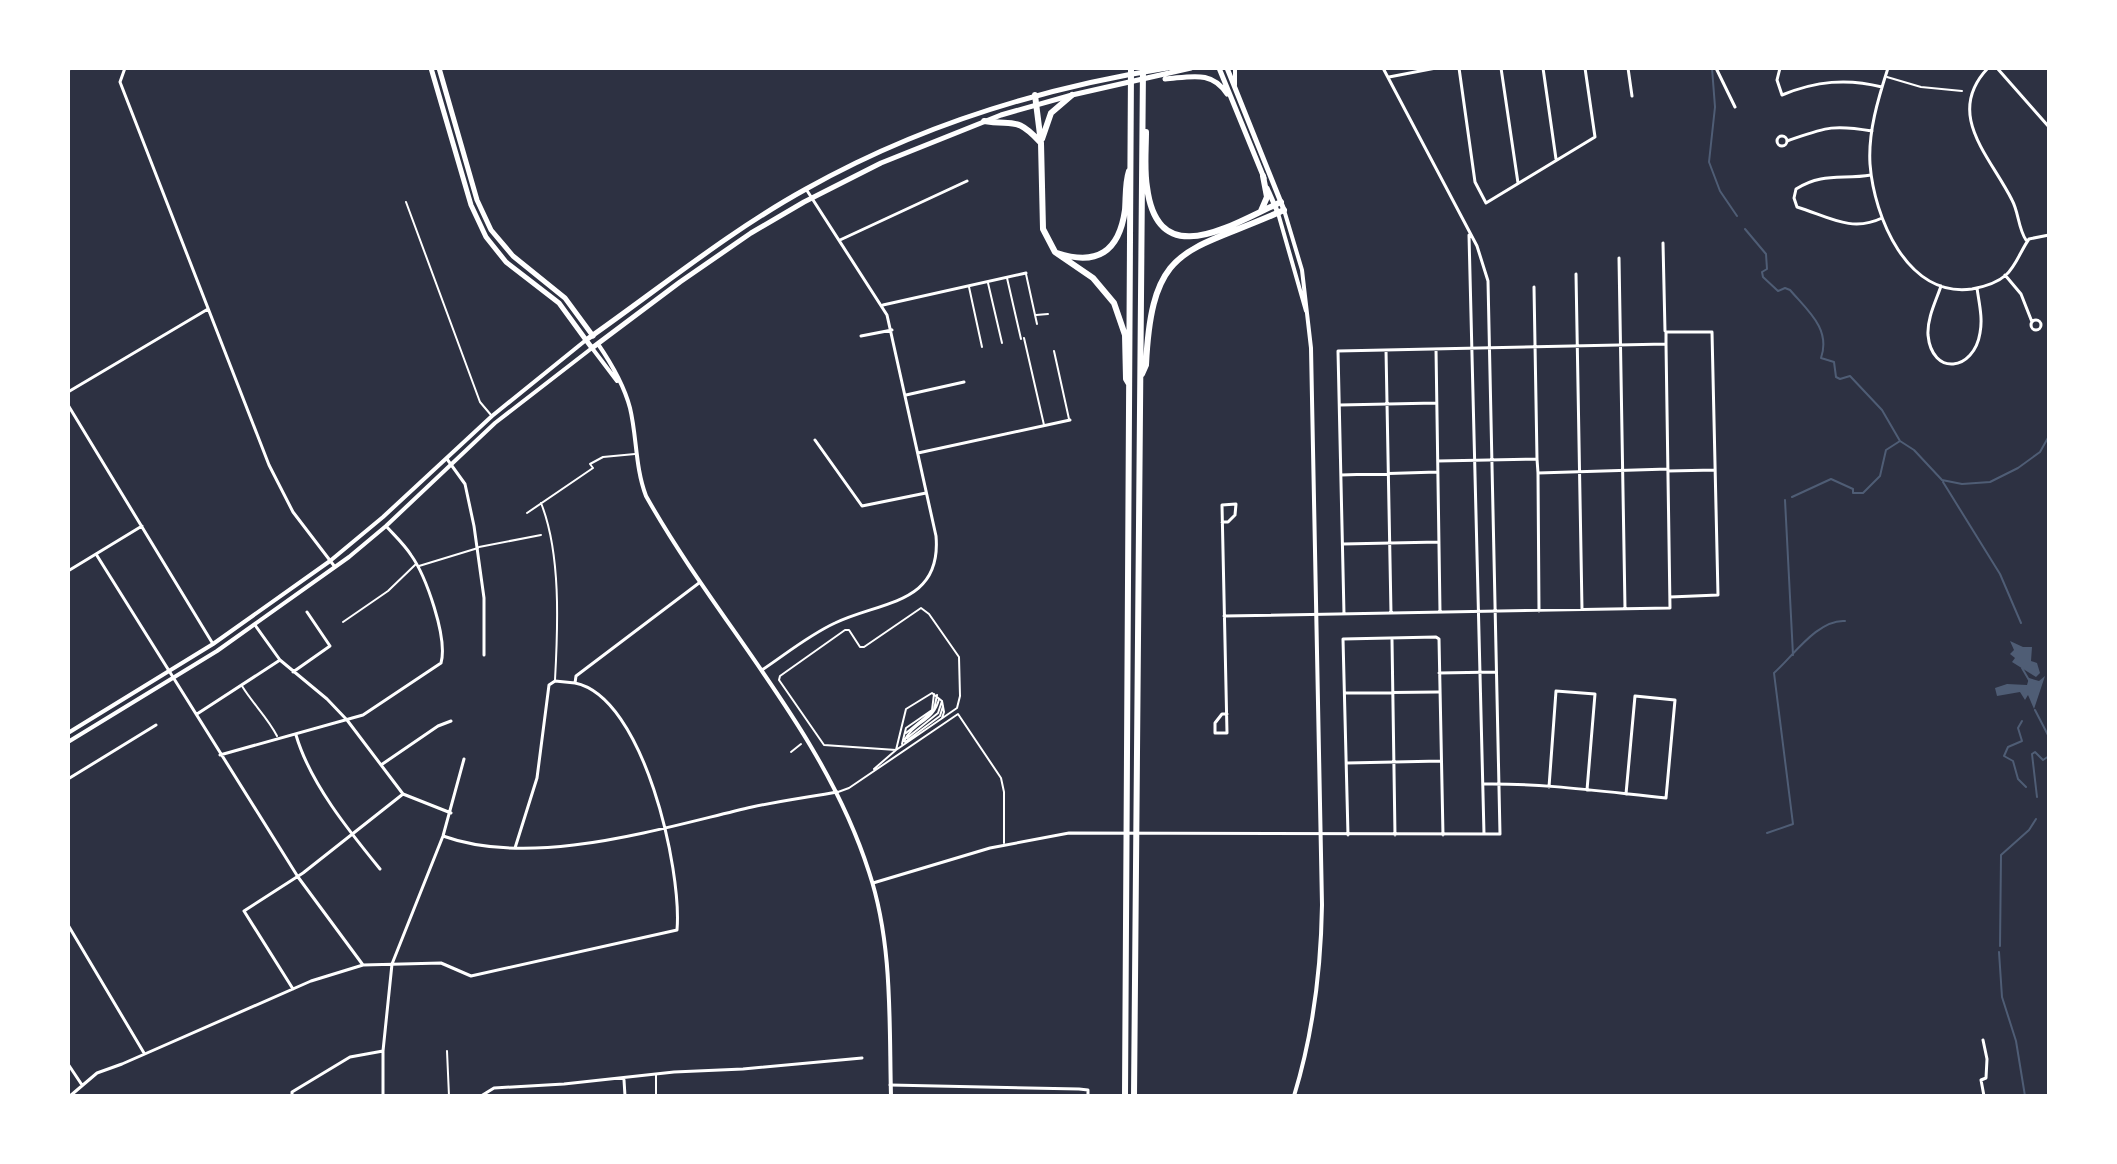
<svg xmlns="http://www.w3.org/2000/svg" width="2117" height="1164" font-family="'Times New Roman',serif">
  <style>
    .water { fill: #4f5d75 }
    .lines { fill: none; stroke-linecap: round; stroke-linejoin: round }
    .stream { stroke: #4f5d75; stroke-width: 2 }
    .service { stroke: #fff; stroke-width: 2 }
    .pedestrian { stroke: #fff; stroke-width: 2 }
    .minor { stroke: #fff; stroke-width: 3 }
    .tertiary { stroke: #fff; stroke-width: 4 }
    .secondary { stroke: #fff; stroke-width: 4 }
    .primary { stroke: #fff; stroke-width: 5 }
    .trunk { stroke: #fff; stroke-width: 5 }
    .motorway { stroke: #fff; stroke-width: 6 }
    .rail { stroke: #abadb3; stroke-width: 2 }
  </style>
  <rect width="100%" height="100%" fill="#2d3142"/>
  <path class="water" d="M2010 641 2023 647H2032L2031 661 2037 663 2040 673 2036 677 2012 662 2015 658 2010 654 2014 650Z
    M2045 676 2034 709 2028 695 2025 700 2020 692 1997 696 1995 688 2007 684 2027 685 2029 678 2039 681Z"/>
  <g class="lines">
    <path class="stream" d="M1712 68 1715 107 1709 162 1720 191 1737 216
      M1745 229 1766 254 1767 269 1762 272 1763 277 1778 291 1785 288 1790 290C1808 311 1831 329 1821 358L1834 362 1836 377 1840 379 1850 376 1882 410 1900 441 1914 450 1942 480 1962 484 1990 482 2018 468 2040 452 2049 436
      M1943 482 2000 574 2021 623
      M1792 497 1831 479 1853 489V493H1863L1880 476 1886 450 1900 441
      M1785 500 1793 655
      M2022 668 2029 680
      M2035 710 2049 737
      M2022 721 2018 728 2022 741 2008 747 2004 756 2013 761 2018 779 2026 787
      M2037 797 2032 754 2035 752 2043 760 2049 756
      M1767 833 1793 824 1774 673C1793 656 1818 619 1845 621
      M2000 946 2001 855 2029 830 2036 819
      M1999 952 2002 997 2016 1041 2025 1096"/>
    <path class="service" d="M1887 77 1921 87 1962 91
      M406 202 480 402 491 415
      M1026 274 1037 324
      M1007 278 1021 339
      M988 283 1002 343
      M969 287 982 347
      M1036 315 1048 314
      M1024 338 1044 425
      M1054 351 1069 419
      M541 503C561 553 558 626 555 680
      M527 513 593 468 590 464 603 457 635 454
      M479 547 541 535
      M419 566 478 548
      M921 608 929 614 959 657 960 696 957 708 896 750 824 745 779 680 780 676 845 630H849L860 647H864Z
      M343 622 388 591 416 564
      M242 686C253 704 268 718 277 736
      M906 733 934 710 937 695
      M907 738 938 713 942 701
      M904 741C914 721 934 722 939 699
      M905 742 940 716 943 706
      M902 744 906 728 932 710 934 694
      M874 769 896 750 906 709 932 693 942 701 944 712 942 718
      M838 792 849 788 958 714 1001 778 1004 792V843
      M447 1051 449 1096
      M656 1075V1096"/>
    <path class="pedestrian" d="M791 752 801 744"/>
    <path class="minor" d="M125 68 120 82 269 465 293 512 335 567
      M1459 68 1475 182 1486 203 1595 137 1585 68
      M1501 68 1518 183
      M1543 68 1556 159
      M1628 68 1632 96
      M1716 68 1735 107
      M1780 68 1777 80 1782 95C1816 81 1847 78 1882 87
      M1888 68C1878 99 1868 132 1870 164 1874 217 1907 298 1972 289 1983 287 1997 283 2006 275 2016 266 2021 250 2029 239L2049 235
      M1988 68C1944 114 1990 156 2012 200 2019 213 2018 228 2026 240
      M1997 68 2049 127
      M1389 77 1436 68
      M1777 141a5 5 0 1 1 10 0a5 5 0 1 1-10 0Z
      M1787 141C1825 128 1831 124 1872 131
      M1871 175C1842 180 1823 172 1796 189L1794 198 1797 207C1827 216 1851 233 1882 218
      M1469 235 1484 834
      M840 240 967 181
      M1663 243 1665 331
      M1619 258 1625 608
      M1576 274 1582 609
      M2005 275 2021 294 2032 322
      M1941 286C1936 301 1927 318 1928 335 1932 377 1974 371 1980 333 1983 318 1979 303 1977 288
      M1534 287 1537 459
      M883 305 1026 273
      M2031 325a5 5 0 1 1 10 0a5 5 0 1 1-10 0Z
      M861 336 892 330
      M1436 349 1440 612
      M1386 350 1391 613
      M68 392 208 309
      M906 395 964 382
      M68 405 213 644
      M1340 405 1436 403
      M815 440 862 506 926 493
      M918 453 1070 420
      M447 459 465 484 474 526 484 598V655
      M1438 461 1537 459 1538 473 1668 469
      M1668 471 1715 470
      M1538 473 1539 611
      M1341 475 1437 472
      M1222 522H1228L1235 515 1236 504 1222 505 1227 733H1215V723L1222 714H1227
      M1343 544 1439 542
      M96 554 298 877 363 965
      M68 571 142 526
      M1344 614 1338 351 1666 344V332H1712L1718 595 1670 597
      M1224 616 1670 608 1666 344
      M255 625 280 660 327 699 347 720 403 794 451 813
      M1392 640 1395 835
      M762 670C786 654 809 635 835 623 880 601 942 605 936 536L887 315 806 189
      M293 672 330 646 307 612
      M1439 673 1496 672
      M1346 693 1438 692
      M197 714 280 660
      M296 735C310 783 349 831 380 869
      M220 755 363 715 441 663C448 638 426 576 411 555 404 544 394 535 386 526
      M1347 763 1441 761
      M381 765 438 726 451 721
      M68 779 156 725
      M1483 784C1544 783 1606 792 1666 798L1675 700 1635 696 1626 794
      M1549 787 1556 691 1595 694 1587 790
      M1348 835 1343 639 1436 637 1439 639 1443 835
      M443 836C534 869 661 828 752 807 780 801 809 797 837 792
      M515 848 537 778 549 685 555 681 575 683 576 676 699 583
      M873 883 990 848 1069 833 1500 834 1488 281 1477 246 1383 68
      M68 925 144 1053
      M293 989 244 911 303 873 403 794
      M1983 1040 1987 1059 1986 1078 1981 1080 1984 1096
      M68 1064 82 1085
      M624 1080 625 1096
      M890 1085 1079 1089 1088 1090V1096
      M70 1096 97 1073 122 1064 311 981 363 965 441 963 471 976 677 930C682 870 644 697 575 683
      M292 1096V1092L350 1057 383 1051
      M383 1096V1051L392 964 443 836 464 759
      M481 1096 494 1088 564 1084 674 1072 743 1069 862 1058"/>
    <path class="tertiary" d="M1235 85V68
      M1284 210 1302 270 1311 348 1322 905C1321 970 1313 1034 1294 1096
      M1278 213 1306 311
      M598 344C611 363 624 385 630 408 637 437 635 467 646 496 718 624 824 731 869 872 893 944 889 1022 891 1096
      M592 348 617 381"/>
    <path class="secondary" d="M68 733 213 644 330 561 383 517 492 416 586 340
      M68 742 217 651 349 557 386 526 495 423 592 348"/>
    <path class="primary" d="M1167 68C1041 88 918 126 806 189 728 232 659 289 586 340L592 348 680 282 751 233 804 202 881 163 1001 115 1072 95 1191 68
      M1219 68 1264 178
      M1227 68 1284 210
      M1165 79C1191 77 1212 70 1227 94
      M1267 188 1278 213"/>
    <path class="trunk" d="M431 68 471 205 486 237 506 262 559 303 586 340
      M439 68 477 200 491 230 513 256 565 298 593 336"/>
    <path class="motorway" d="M1035 95 1041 143 1043 229 1055 252 1093 278 1114 303 1125 335 1126 379 1129 384
      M984 121C1014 126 1016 116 1040 142
      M1146 132C1146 150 1144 169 1147 187 1158 274 1232 224 1281 202
      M1042 139 1051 113 1072 95
      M1261 211 1267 197 1263 176
      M1057 253C1097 266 1119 252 1125 210 1126 197 1125 183 1129 171
      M1142 374 1146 365C1152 241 1187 254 1284 210
      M1125 1096 1131 68
      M1134 1096 1143 68"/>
    <path class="rail" d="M68 70 73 68"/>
  </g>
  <rect width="2117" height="1164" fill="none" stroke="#ffffff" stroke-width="140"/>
</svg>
